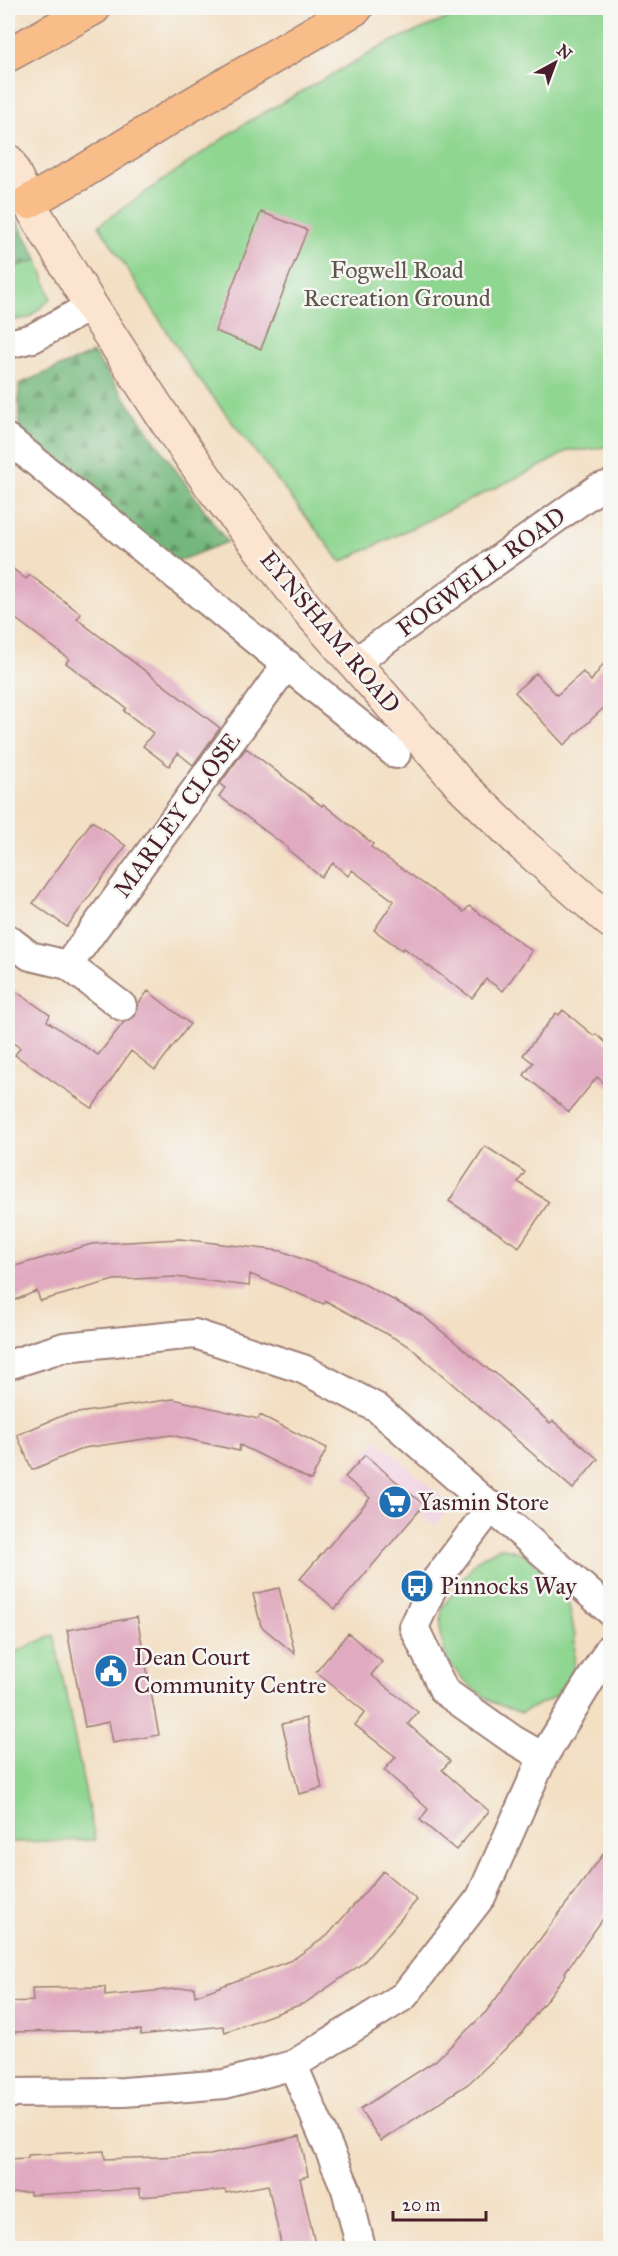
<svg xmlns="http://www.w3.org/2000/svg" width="618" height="2256" font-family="'IM FELL Great Primer',serif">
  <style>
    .built { fill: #f1d0e3 }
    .forest { fill: url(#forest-firs); stroke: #5e6b53; stroke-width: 1.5 }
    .green { fill: #8fd691; stroke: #6c7a5e; stroke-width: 1.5 }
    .building { fill: #e0aac0 }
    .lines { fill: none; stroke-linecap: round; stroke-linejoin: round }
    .minor-casing { stroke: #9e7f77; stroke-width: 32 }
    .secondary-casing { stroke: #9e7f77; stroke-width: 36 }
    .trunk-casing { stroke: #9e7f77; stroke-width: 36 }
    .minor { stroke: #fff; stroke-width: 28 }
    .secondary { stroke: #fce5d0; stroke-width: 33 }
    .trunk { stroke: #f8bd89; stroke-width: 33 }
    .labels { text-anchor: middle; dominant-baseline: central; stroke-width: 5; stroke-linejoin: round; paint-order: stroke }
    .park-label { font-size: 24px; fill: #5f564a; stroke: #f6f6f2 }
    .street-label { font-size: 24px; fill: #4a1f2b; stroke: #f6f6f2 }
    .poi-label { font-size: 24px; fill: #4a1f2b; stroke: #f6f6f2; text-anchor: start }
  </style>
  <defs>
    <pattern id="forest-firs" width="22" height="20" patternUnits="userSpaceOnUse" patternTransform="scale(1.5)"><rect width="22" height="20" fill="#73b77b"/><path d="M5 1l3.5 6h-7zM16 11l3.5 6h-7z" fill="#609465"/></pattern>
  </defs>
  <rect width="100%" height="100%" fill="#f6f6f2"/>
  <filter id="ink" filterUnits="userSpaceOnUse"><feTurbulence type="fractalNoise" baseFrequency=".0167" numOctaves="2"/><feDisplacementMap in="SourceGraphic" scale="12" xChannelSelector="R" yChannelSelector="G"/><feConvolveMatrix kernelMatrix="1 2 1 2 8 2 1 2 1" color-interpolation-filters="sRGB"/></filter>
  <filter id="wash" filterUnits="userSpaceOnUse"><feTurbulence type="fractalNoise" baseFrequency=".008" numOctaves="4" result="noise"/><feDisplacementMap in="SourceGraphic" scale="24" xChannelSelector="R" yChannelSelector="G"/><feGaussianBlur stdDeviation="1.35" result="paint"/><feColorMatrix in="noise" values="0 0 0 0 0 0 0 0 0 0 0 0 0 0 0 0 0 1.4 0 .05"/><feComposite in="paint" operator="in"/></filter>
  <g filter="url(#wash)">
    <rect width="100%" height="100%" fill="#f3dfc3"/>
    <path class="built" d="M377 1440 451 1505 435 1526 419 1511 405 1528 345 1477Z"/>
    <path class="forest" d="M8 203 38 260 8 269Z
      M93 353 227 542 176 562 19 432V384Z"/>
    <path class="green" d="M473 8H610V446L586 450H569L545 464 341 562 191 369 99 225 244 124 390 42Z
      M38 260 51 298 29 318 8 321V269Z
      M500 1547 523 1553 551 1577 569 1605 575 1636 574 1669 555 1697 521 1713 492 1702 465 1682 447 1660 440 1634 442 1608 476 1561Z
      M54 1635 95 1840 8 1842V1655Z"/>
    <g id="blocks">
      <path class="building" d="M261 212 307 230 261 349 215 331Z
        M8 565 26 579 30 575 81 614 77 619 220 728 193 765 178 753 169 766 143 746 153 733 124 711 126 708 66 663 69 659 8 613Z
        M610 655V702L564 745 515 692 536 673 557 695 583 672 591 681Z
        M246 748 322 806 323 804 373 844 371 847 464 912 469 906 532 951 503 991 486 979 472 998 404 948 402 950 374 930 394 901 352 870 348 876 333 863 321 877 287 849 288 848 219 796 225 788 220 784Z
        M92 821 126 846 67 927 33 903Z
        M8 986 50 1015 47 1021 98 1055 124 1022 135 1016 138 1004 148 991 190 1024 155 1070 131 1051 92 1108 15 1055 20 1048 8 1039Z
        M563 1010 594 1036 596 1034 610 1046V1088L597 1077 569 1112 524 1075 533 1063 523 1055 556 1013 559 1015Z
        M485 1146 525 1172 518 1182 549 1202 519 1247 449 1201Z
        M180 1239 282 1251 360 1282 423 1316 493 1373 494 1372 550 1423 553 1421 598 1459 573 1489 409 1346 326 1301 324 1304 250 1274 249 1286 175 1277 114 1280 40 1301 37 1291 8 1303V1268L92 1244Z
        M173 1399 258 1419 260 1415 327 1448 311 1480 240 1445 239 1451 171 1435 84 1448 32 1470 17 1435 64 1415Z
        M365 1455 424 1505 335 1609 300 1579 370 1498 345 1477Z
        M279 1588 295 1654 261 1626 253 1594Z
        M137 1617 159 1735 113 1743 109 1722 85 1727 67 1630Z
        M348 1633 382 1662 371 1675 418 1712 408 1724 450 1761 442 1770 489 1811 456 1850 420 1820 428 1809 384 1770 396 1757 355 1725 365 1712 316 1672Z
        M306 1718 322 1788 299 1794 282 1724Z
        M610 1845V1909L565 1972 566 1974 520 2035 468 2084 381 2141 360 2109 435 2061 486 2012Z
        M383 1871 417 1900 363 1963 305 2003 225 2032 223 2026 141 2035V2030L8 2032V2002L33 2001 32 1988 105 1987V1996L194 1987 195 1996 292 1960 328 1935Z
        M300 2136 308 2176 300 2178 316 2248H282L268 2185 226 2193 225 2190 140 2197V2189L30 2195V2192L8 2194V2159L28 2158V2155L104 2151 105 2159 210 2155Z"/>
    </g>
  </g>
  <g filter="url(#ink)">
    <use href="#blocks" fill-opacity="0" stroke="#9e7f77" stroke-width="1.5"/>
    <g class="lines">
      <defs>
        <path id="minor" d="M8 344 33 338 91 306
          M8 439 396 754
          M354 663 597 489 610 485
          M8 939 30 956 68 965
          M122 1006 68 965 287 664
          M8 1365 64 1347 195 1334 303 1369 377 1408 610 1611
          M492 1506 436 1580 414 1627 444 1691 512 1739 543 1757
          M293 2065 346 2189 361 2248
          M8 2093 124 2092 225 2084 293 2065 404 1996 481 1897 543 1757 610 1648"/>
        <path id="secondary" d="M8 161 28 202 91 306 166 421 212 487 307 609 459 783 524 846 610 921"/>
        <path id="trunk" d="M8 55 94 8
          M28 202 81 173 184 109 356 8"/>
      </defs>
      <use href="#minor" class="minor-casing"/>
      <use href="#secondary" class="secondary-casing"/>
      <use href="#trunk" class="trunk-casing"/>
      <use href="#minor" class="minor"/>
      <use href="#secondary" class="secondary"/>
      <use href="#trunk" class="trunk"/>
    </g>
  </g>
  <defs>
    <symbol id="supermarket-disc" viewBox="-11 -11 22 22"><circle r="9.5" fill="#1f6fb2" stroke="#f6f6f2"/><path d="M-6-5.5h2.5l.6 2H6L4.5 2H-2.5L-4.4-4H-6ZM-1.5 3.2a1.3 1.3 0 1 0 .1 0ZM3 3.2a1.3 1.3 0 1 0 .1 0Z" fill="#fff"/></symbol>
    <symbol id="bus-disc" viewBox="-11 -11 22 22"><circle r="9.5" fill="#1f6fb2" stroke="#f6f6f2"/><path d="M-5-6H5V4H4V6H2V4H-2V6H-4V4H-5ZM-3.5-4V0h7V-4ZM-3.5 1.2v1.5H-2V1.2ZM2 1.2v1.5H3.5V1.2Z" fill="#fff"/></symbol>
    <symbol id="civic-disc" viewBox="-11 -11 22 22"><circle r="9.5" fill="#1f6fb2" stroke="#f6f6f2"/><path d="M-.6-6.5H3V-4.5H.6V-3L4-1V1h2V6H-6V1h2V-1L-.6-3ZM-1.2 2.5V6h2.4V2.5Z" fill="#fff"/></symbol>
  </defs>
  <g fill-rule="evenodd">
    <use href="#supermarket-disc" x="376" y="1483" width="38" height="38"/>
    <use href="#bus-disc" x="398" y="1567" width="38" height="38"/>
    <use href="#civic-disc" x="92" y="1652" width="38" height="38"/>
  </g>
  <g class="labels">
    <g class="park-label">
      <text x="397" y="270">Fogwell Road<tspan x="397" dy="28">Recreation Ground</tspan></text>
    </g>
    <g class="street-label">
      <text transform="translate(481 572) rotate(-36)">FOGWELL ROAD</text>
      <text transform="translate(330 632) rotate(50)">EYNSHAM ROAD</text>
      <text transform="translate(177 815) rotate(-54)">MARLEY CLOSE</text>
    </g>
    <g class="poi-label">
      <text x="418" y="1502">Yasmin Store</text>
      <text x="440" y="1586">Pinnocks Way</text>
      <text x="134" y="1657">Dean Court<tspan x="134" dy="28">Community Centre</tspan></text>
    </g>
  </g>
  <rect width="618" height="2256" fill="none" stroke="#f6f6f2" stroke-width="30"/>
  <g transform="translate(555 63) rotate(41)" stroke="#f6f6f2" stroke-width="4.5" paint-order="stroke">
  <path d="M0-4.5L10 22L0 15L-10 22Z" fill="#4a1f2b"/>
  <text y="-9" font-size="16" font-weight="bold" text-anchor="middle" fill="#4a1f2b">N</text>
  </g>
  <path d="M393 2211v9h93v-9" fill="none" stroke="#4a1f2b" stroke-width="3"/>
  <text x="402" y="2211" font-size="18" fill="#4a1f2b" stroke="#f6f6f2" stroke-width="4.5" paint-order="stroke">20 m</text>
</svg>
